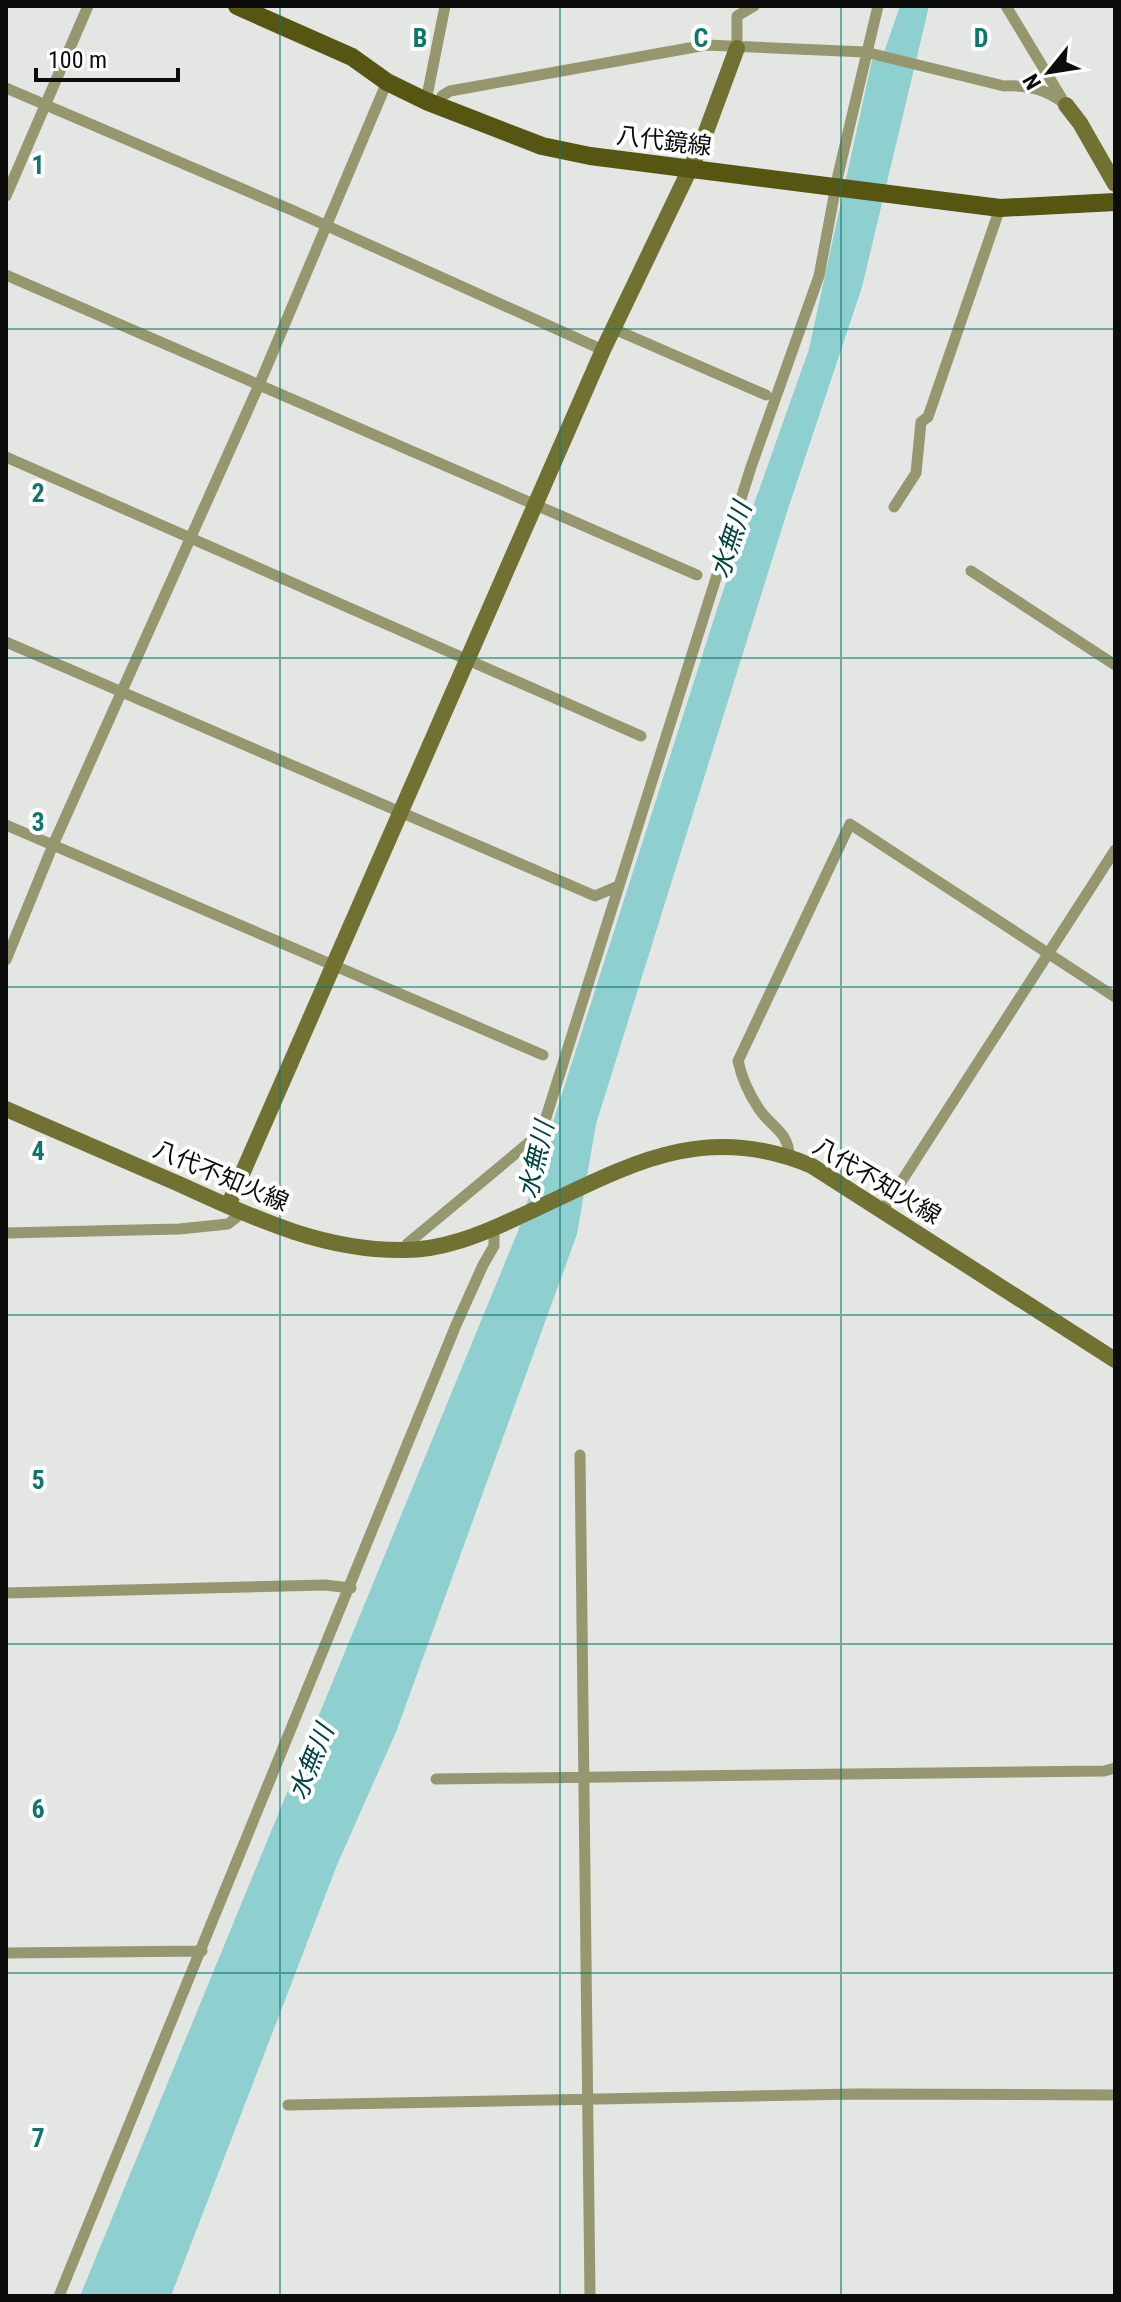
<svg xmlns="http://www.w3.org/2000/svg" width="1121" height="2302" font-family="'Roboto Condensed','Noto Sans JP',sans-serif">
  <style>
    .water { fill: #8ed0d0 }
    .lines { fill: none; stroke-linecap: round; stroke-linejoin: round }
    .street { stroke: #96976f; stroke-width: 11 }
    .secondary { stroke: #717131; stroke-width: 16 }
    .primary { stroke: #565612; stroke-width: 18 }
    .grid { fill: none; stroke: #0f766e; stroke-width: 2; stroke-opacity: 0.55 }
    .labels { text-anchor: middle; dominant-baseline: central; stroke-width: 8; stroke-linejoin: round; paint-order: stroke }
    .street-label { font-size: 24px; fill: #0b0c0b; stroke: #fff }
    .water-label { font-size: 26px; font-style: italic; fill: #024343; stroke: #fff }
    .grid-label { font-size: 26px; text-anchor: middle; font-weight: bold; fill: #0f766e; stroke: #fff; stroke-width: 8; stroke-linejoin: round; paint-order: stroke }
  </style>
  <rect width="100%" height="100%" fill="#e3e6e2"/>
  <path class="water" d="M900 6H929L862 287 787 512 596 1124 577 1234 396 1732 337 1865 171 2296H80L518 1231 721 597 809 349 872 60 881 61Z"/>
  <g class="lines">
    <path class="street" d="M1006 6 1061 97
      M737 48V16L754 6
      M6 88 294 211 603 350
      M426 101 445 6
      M441 105 442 96 450 91 706 45 865 52 1004 86C1028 85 1047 89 1066 105
      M6 196 88 6
      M6 275 697 575
      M614 329 766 395
      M6 457 641 736
      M894 507 916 473 921 422 928 417 1000 208
      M971 571 1115 665
      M6 642 595 896 618 886
      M6 825 543 1055
      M6 960 53 845 259 385 387 82
      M789 1156C789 1132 771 1127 759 1109 749 1094 742 1079 738 1061L850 824 1115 997
      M883 1210 1115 850
      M6 1233 179 1229 228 1224 242 1213
      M407 1250V1244L538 1135 543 1127 751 467 819 276 838 175 878 6
      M580 1455 590 2296
      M6 1593 325 1585 351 1588
      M436 1779 1104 1771 1115 1768
      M6 1953 202 1951
      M288 2105 857 2094 1115 2095
      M59 2296 456 1325 483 1265 494 1246V1229"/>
    <path class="secondary" d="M1066 105 1080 123 1115 184
      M6 1109C64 1134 121 1159 179 1184 252 1217 322 1251 404 1250 442 1250 480 1235 514 1219 618 1172 697 1117 812 1166L1115 1360
      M228 1206 603 350 700 148 737 48"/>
    <path class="primary" d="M237 6 352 57 387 82 426 101 542 146 590 156 1000 208 1115 202"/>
  </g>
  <path class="grid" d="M280 6V2296M560 6V2296M841 6V2296M6 329H1115M6 658H1115M6 987H1115M6 1315H1115M6 1644H1115M6 1973H1115"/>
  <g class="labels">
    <g class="street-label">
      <text transform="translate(664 141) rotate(7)">八代鏡線</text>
      <text transform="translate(221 1176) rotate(23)">八代不知火線</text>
      <text transform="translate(877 1181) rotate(31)">八代不知火線</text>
    </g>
    <g class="water-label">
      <text transform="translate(731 540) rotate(-72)">水無川</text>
      <text transform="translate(536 1160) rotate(-77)">水無川</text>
      <text transform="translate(311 1762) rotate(-68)">水無川</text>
    </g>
  </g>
  <g class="grid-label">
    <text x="420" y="47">B</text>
    <text x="701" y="47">C</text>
    <text x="981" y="47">D</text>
    <text x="38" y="174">1</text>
    <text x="38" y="502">2</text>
    <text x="38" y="831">3</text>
    <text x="38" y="1160">4</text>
    <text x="38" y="1489">5</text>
    <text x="38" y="1818">6</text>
    <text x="38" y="2147">7</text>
  </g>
  <rect width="1121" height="2302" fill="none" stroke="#0b0c0b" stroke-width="16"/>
  <g transform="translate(1049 72) rotate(240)" stroke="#ffffff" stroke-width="6" paint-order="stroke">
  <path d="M0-6L14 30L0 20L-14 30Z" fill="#0b0c0b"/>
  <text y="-12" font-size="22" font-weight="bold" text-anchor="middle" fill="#0b0c0b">N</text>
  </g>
  <path d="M36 68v12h142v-12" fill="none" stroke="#0b0c0b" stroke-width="4"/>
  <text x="48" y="68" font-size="24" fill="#0b0c0b" stroke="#ffffff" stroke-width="6" paint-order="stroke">100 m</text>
</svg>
